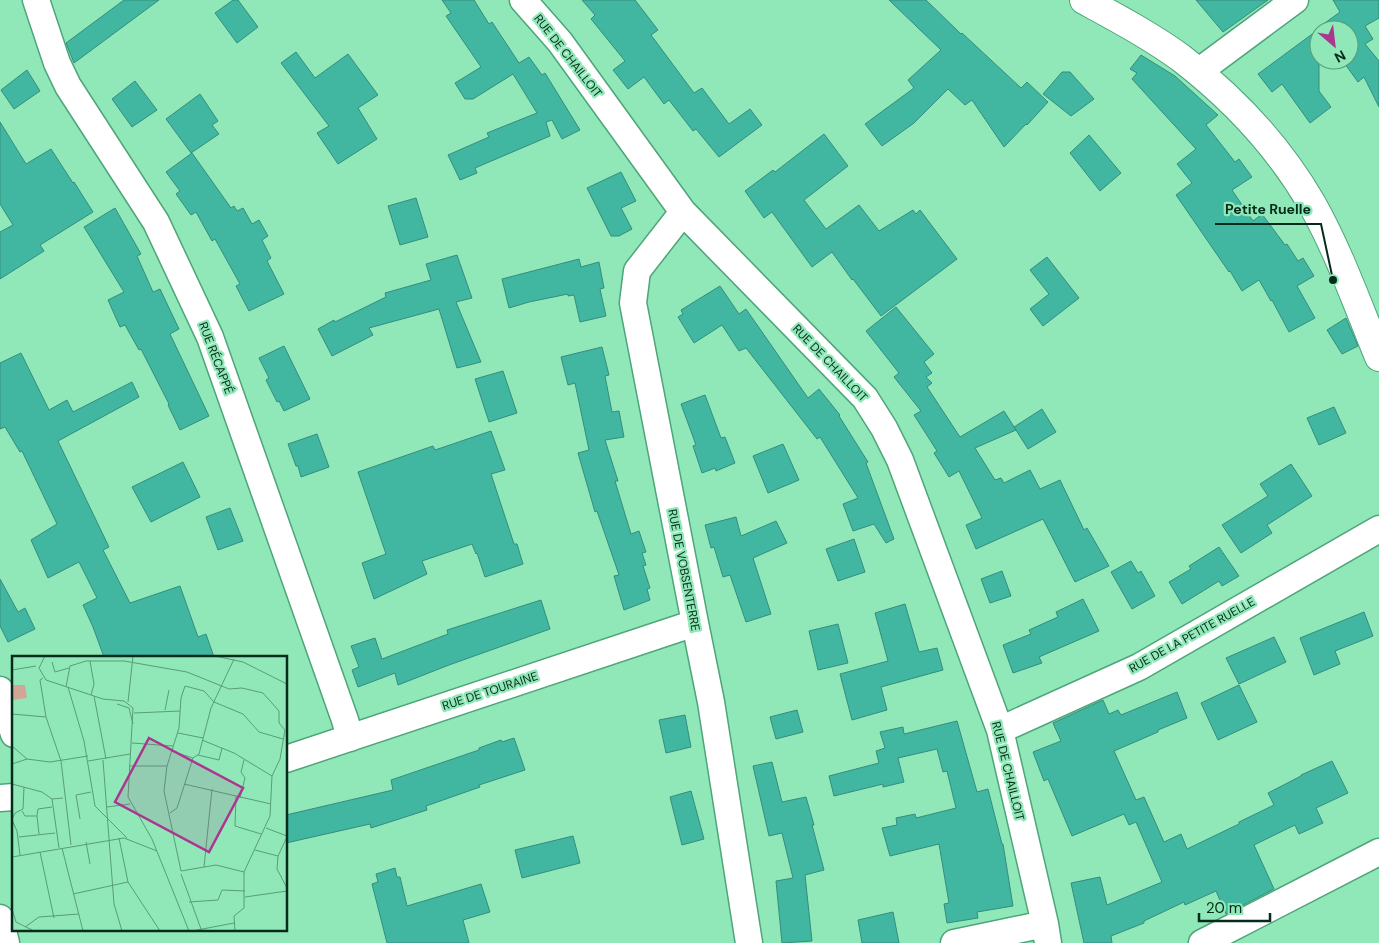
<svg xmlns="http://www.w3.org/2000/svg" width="1379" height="943" font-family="'DM Sans',sans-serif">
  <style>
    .building { fill: #41b6a1; stroke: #358d7d }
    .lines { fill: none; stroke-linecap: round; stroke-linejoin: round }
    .street-casing { stroke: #4ea579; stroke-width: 29 }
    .secondary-casing { stroke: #4ea579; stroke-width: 30 }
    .street { stroke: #fff; stroke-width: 26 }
    .secondary { stroke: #fff; stroke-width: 28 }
    .labels { text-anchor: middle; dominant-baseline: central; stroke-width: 4.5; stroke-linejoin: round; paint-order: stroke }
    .street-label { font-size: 12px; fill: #052c1a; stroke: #90e8b8 }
    .inset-road { fill: none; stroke: #589d79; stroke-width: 1 }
    .view { fill: #ab368f; fill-opacity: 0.15; stroke: #ab368f; stroke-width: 2.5 }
    .inset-edge { fill: none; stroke: #052c1a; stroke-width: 2.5 }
    .leader { fill: none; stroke: #052c1a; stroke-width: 2 }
    .callout-dot { fill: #052c1a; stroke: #90e8b8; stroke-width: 2 }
    .callout-label { font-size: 14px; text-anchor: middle; font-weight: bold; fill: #052c1a; stroke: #90e8b8; stroke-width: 4.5; stroke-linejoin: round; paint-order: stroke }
  </style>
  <rect width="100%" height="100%" fill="#90e8b8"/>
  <path class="building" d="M124 0H159L74 63 66 43Z
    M233 0H238L258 27 237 43 215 13Z
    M442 0H474L489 24 492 22 519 63 529 57 542 75 545 73 580 130 562 139 552 120 546 122 550 136 475 168 477 173 460 180 448 155 489 137 487 133 537 113 513 74 473 99H465L455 83 481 67 446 16 451 13Z
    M582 0H635L658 30 651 35 694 93 702 88 729 124 750 109 762 125 719 157 696 129 693 131 669 100 664 104 644 77 628 89 613 70 625 61 591 19 595 15Z
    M889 0H926L961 34 962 33 1021 88 1027 82 1048 102 1027 125 1026 124 1004 147 972 100 965 105 948 89 914 123 882 146 865 124 914 88 908 80 941 50Z
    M1196 0H1268L1223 32Z
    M1333 0H1379V18L1365 26 1373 39 1365 44 1379 61V107L1364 77 1358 82 1342 60H1349V30H1320L1318 28 1340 12Z
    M1319 29V91L1331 107 1310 123 1282 84 1272 92 1258 74Z
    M296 52 315 78 348 54 378 95 358 108 377 139 338 164 317 133 329 126 281 63Z
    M1141 55 1175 76 1218 115 1206 125 1235 162 1239 159 1252 177 1232 190 1253 221 1262 214 1285 245 1287 244 1298 261 1303 258 1314 276 1297 286 1315 318 1289 332 1272 300 1271 301 1259 280 1242 291 1230 271 1229 272 1176 195 1192 183 1177 164 1196 149 1132 79 1137 73 1130 69Z
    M27 70 40 91 14 109 1 90Z
    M1062 72H1070L1094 99 1071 116 1043 94Z
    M135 81 157 110 132 127 112 99Z
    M200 94 218 121 212 125 219 134 191 153 166 119Z
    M0 122 26 164 51 149 73 183 74 182 93 212 40 245 44 251 0 279V232L13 225 0 204Z
    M824 134 848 166 804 200 826 229 859 205 879 231 913 210 916 214 920 210 957 259 881 316 853 279 852 280 832 252 812 267 772 212 764 218 745 191 773 170 775 172Z
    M1089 135 1121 173 1100 191 1070 153Z
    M192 153 231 208 234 206 237 211 243 208 252 224 259 220 268 236 262 240 271 258 267 261 284 294 249 311 236 286 240 284 215 239 212 241 196 212 191 215 176 194 180 191 166 172Z
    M621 172 636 201 621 208 632 229 619 236H611L587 188Z
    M416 198 428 237 400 245 388 206Z
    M115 208 141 254 137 256 153 292 160 289 179 329 170 334 209 416 180 430 168 405 169 404 141 349 139 350 125 325 120 327 108 300 124 292 84 227Z
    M457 255 472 298 456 302 481 362 457 368 439 309 369 328 373 335 332 356 318 329 334 320 335 322 386 297 385 293 431 280 426 264Z
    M1047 257 1079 298 1043 326 1030 309 1049 294 1030 270Z
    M579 259 581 267 599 262 604 288 600 289 606 316 580 322 574 295 568 296V294L529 302 509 308 502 279Z
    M720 286 739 314 746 309 808 398 819 389 840 415 839 416 868 462 866 463 894 539 886 543 874 524 853 531 843 504 858 498 820 437 817 439 746 348 739 351 722 325 694 343 678 317 683 314 681 310Z
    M896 307 934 354 924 362 932 373 926 377 932 383 927 387 960 437 1004 411 1016 430 975 448 995 480 1001 478 1004 483 1030 470 1040 489 1060 480 1084 530 1087 528 1109 566 1075 582 1043 519 976 549 966 525 982 518 959 471 949 477 934 453 937 451 914 415 921 411 894 377 899 373 866 331Z
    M1346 318 1358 346 1342 354 1327 330Z
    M284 346 310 399 284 411 279 401 277 402 266 380 269 378 259 358Z
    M602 347 609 375 605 376 612 412 619 411 624 437 605 440 618 481H615L631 534 639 531 646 552 642 553 646 565 643 566 650 588 647 589 650 600 624 610 614 576 619 575 597 511 595 512 578 453 589 450 575 383 568 385 561 357Z
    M21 353 49 410 67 400 73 412 132 382 139 397 58 441 109 547 103 550 130 603 180 586 198 637 206 634 214 657H104L93 627 83 605 97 598 79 562 48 578 31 540 57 524 22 451 20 452 5 427 0 429V363Z
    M503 371 517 413 489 422 475 379Z
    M705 395 721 438 725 437 735 463 716 471 715 468 702 473 693 446 696 445 681 404Z
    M1334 407 1346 433 1319 445 1307 418Z
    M1042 409 1056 432 1028 449 1014 427Z
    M491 431 505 470 491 474 514 544H517L523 564 485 577 477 553 476 554 472 544 422 561 427 574 374 599 362 563 386 554 358 472 433 446 435 450Z
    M317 434 329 467 301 477 298 466H296L288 444Z
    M783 444 799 480 768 493 753 456Z
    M183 462 200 497 151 522 132 487Z
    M1291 464 1312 496 1267 525 1272 533 1241 553 1222 525 1268 496 1260 484Z
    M230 508 243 541 218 550 206 517Z
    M736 517 741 536 776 521 787 543 753 558 771 614 746 622 730 575 723 577 714 547 711 548 705 525Z
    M854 539 865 572 838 581 826 549Z
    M1219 547 1239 576 1222 586 1219 581 1182 604 1169 582 1191 569 1189 566Z
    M1131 561 1138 573 1141 571 1155 596 1132 609 1111 572Z
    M1002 571 1011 596 990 603 981 579Z
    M0 579 18 612 25 608 35 629 8 642 0 626Z
    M1083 599 1099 631 1039 657 1042 663 1013 673 1003 645 1031 634 1029 630 1058 617 1056 612Z
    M541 600 550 629 449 665 398 685 395 673 358 687 352 670 359 667 351 646 375 638 382 659 448 634 447 630Z
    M905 604 919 652 937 648 943 670 881 687 887 710 852 720 840 674 888 661 875 613Z
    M1364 612 1373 636 1335 651 1340 664 1314 675 1300 638Z
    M838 624 848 663 818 670 809 631Z
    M1274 637 1286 662 1239 684 1226 658Z
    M1239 685 1257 722 1218 740 1201 703Z
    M1177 692 1187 718 1158 730V732L1114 751 1136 800 1144 797 1164 842 1181 834 1187 849 1239 824V822L1274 805 1268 793 1301 776V775L1332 761 1348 793 1316 808 1323 823 1299 834 1295 825 1254 845 1274 889 1226 914 1216 891 1185 905 1184 902 1144 921V923L1111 936 1112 943H1084L1071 883 1100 877 1107 905 1162 882 1136 822 1129 825 1124 814 1072 836 1048 779 1044 781 1033 752 1061 741 1053 723 1103 700 1109 714 1118 710 1121 715Z
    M797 710 803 732 776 739 770 717Z
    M685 715 691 747 666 753 659 720Z
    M957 721 977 792 988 789 1002 844H1003L1013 906 977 912 978 918 947 923 944 904 949 903 939 844 890 856 882 828 897 825 896 818 915 814 916 818 956 808 947 771 943 772 937 749 898 758 904 782 883 787V784L834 796 829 776 879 763 876 751 885 748 880 732 903 727 904 734Z
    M514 738 525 770 479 785 480 787 426 806 427 810 371 828 370 824 286 843V815L393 790 391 780 479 750V748L501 740 502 742Z
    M772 762 782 802 806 797 814 825H812L824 870 805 875 812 941 782 943 776 881 793 878 782 833 769 836 753 766Z
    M691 791 704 839 682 845 670 797Z
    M573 836 580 863 522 878 515 850Z
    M395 868 397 877H400L407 906 481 884 490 912 463 920 469 943H387L372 884 378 882 376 874Z
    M893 912 899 943H862L858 920Z"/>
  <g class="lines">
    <defs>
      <path id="street" d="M36 0 57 63 68 86 156 222 210 337 345 720 350 738
        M523 0 560 42 683 212 865 398 884 428 900 460 1000 730 1045 924 1048 943
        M1198 72 1295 0
        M683 212 637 271 633 303 695 623 711 702 749 943
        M0 690 14 734
        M1000 730 1139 667 1379 529
        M286 759 695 623
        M0 798 14 797
        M0 918 6 943
        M954 943 1045 924
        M1202 943 1379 852"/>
      <path id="secondary" d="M1084 0C1117 18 1151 36 1181 58 1233 98 1279 147 1312 204 1339 252 1358 306 1379 357"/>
    </defs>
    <use href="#street" class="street-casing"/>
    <use href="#secondary" class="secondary-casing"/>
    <use href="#street" class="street"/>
    <use href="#secondary" class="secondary"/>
  </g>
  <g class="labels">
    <g class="street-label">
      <text transform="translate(568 56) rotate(52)">RUE DE CHAILLOIT</text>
      <text transform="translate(216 358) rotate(69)">RUE RÉCAPPÉ</text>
      <text transform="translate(830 363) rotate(46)">RUE DE CHAILLOIT</text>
      <text transform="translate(684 570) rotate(79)">RUE DE VOBSENTERRE</text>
      <text transform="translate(1192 635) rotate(-29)">RUE DE LA PETITE RUELLE</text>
      <text transform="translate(490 691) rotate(-18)">RUE DE TOURAINE</text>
      <text transform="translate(1008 771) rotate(76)">RUE DE CHAILLOIT</text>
    </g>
  </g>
  <g transform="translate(12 656)">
    <rect width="275" height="275" fill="#90e8b8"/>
    <path d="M0 29H13L15 42 0 44Z" fill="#d1a697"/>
    <path class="inset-road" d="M33 0 27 12 34 24 91 43 112 45 121 52 116 141 140 183 177 275M203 0 231 6 275 28M78 5 82 28 79 39M40 6 43 16 57 12M0 14 24 10M31 22 28 24 34 61 49 105 59 189M54 31 58 10 74 5H112L175 16 217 33 230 32 251 37 267 55V67L273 74M56 31 72 85 83 150 115 182M82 40 94 103M116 46 121 0M105 48 117 52 121 68M153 54 157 34M122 57 168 55M0 58 34 61M166 77 191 82M190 84 222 97 260 120M120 87 161 90M0 90 15 103 38 106 76 100M159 95 181 102M186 99 207 104 210 92M91 104 102 248 110 275M76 105 118 98M0 108 15 103M117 110H155M0 128 30 136 40 143 51 142M172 128 224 140 223 170 249 178M224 140 259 148M228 142 233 122 229 116 232 104M40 143 47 192M95 151 118 148M10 155 13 160H25L26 153 40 151M158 157 165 152 181 102 187 98 199 52 222 3M25 160 27 178M0 163 3 157 11 153 12 131M68 163 64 139 79 136M0 164 5 175 8 199M254 172 275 180M7 181 43 177M275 181 266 200 265 213 275 232M107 182 116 226 148 275M74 186 78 208M50 192 71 275M243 194 266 200M28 196 42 262M0 201 112 182 145 195M192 211 200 133M169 215 152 135 155 110 167 72 169 42 173 30 192 35 202 46 231 58 247 76 271 83M169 215 204 209 232 216M169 218 189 273M61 238 116 226M233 241 275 235M177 246 206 244 210 234 233 235M0 253 4 266 22 275M13 271 27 261 67 258M180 275 222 267M223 275 222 260 232 252V216L258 160 260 120 268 103 273 74"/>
    <path class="view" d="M137 82 231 132 197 196 103 146Z"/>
    <rect width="275" height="275" class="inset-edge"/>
  </g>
  <path class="leader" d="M1333 280L1321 224H1215"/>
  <circle class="callout-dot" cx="1333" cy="280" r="5"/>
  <g class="callout-label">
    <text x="1268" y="214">Petite Ruelle</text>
  </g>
  <g transform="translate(1334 45) rotate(152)"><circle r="24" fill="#90e8b8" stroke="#589d79"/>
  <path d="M0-4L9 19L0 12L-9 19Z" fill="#ab368f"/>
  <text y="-8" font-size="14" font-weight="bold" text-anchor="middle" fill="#052c1a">N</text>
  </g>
  <path d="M1199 913v8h71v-8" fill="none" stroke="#052c1a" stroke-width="2.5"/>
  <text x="1206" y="913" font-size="15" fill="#052c1a" stroke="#90e8b8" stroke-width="4" paint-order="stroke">20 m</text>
</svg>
